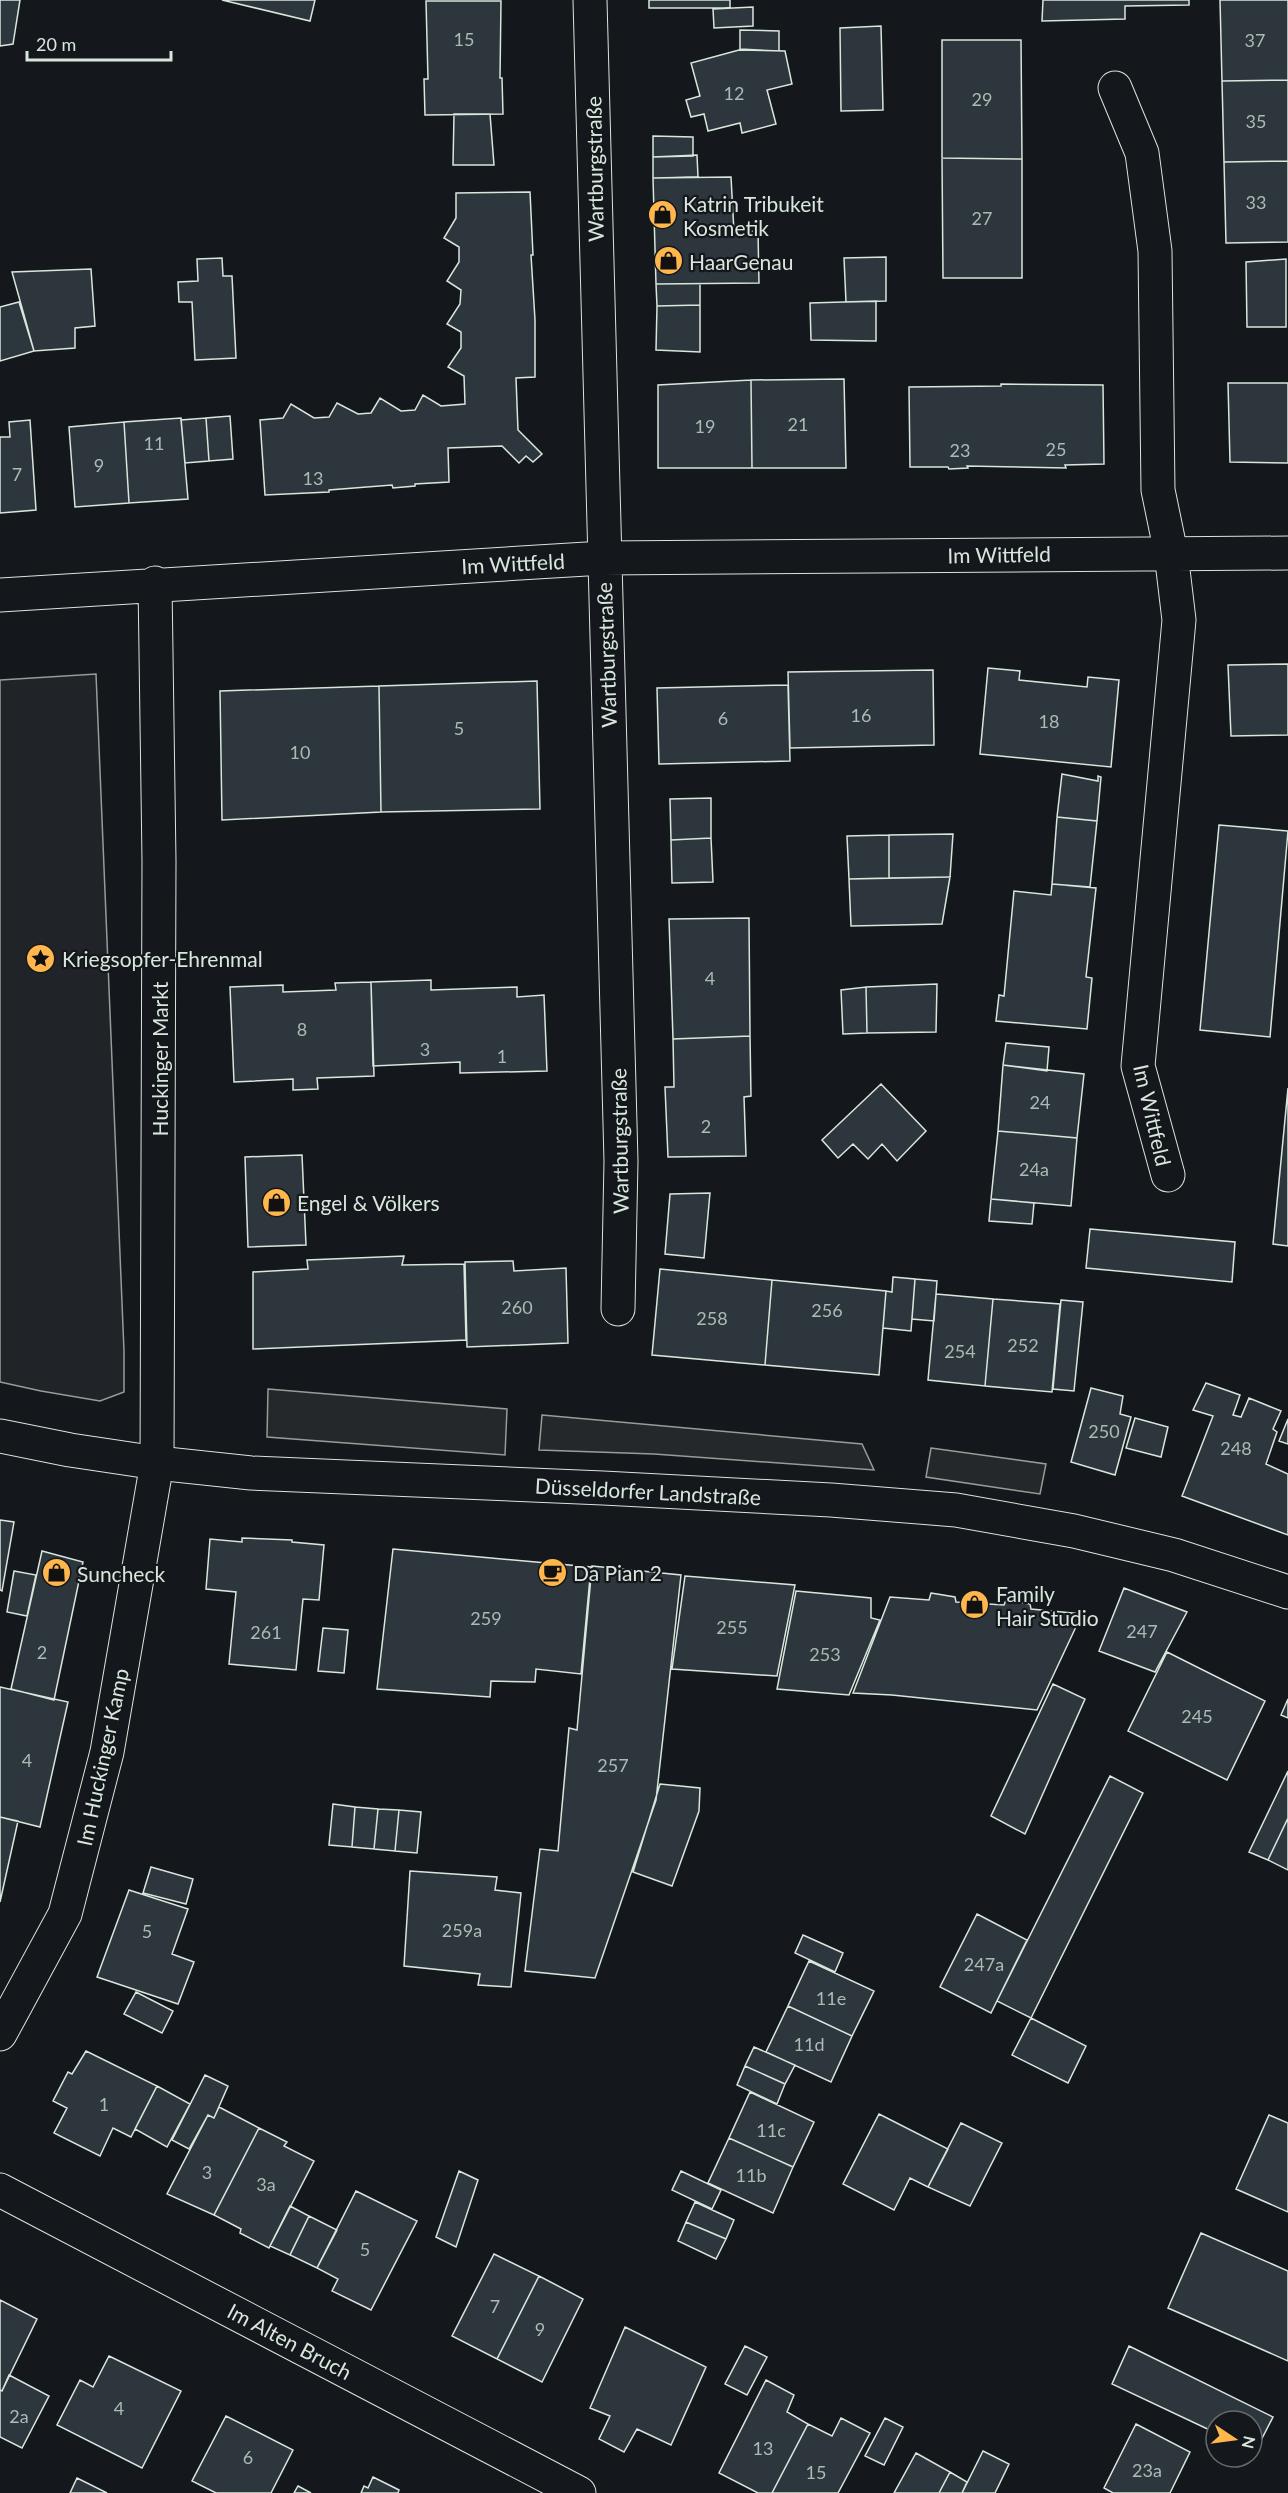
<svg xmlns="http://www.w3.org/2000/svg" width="1288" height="2493" font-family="Lato,sans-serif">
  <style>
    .green { fill: #202428; stroke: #939e99; stroke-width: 1.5 }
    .parking { fill: #24282b; stroke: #939e99; stroke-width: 1.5 }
    .building { fill: #2c363c; stroke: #d8e6dc; stroke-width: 1.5 }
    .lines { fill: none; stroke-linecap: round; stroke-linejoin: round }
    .minor-casing { stroke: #d8e6dc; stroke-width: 35 }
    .major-casing { stroke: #d8e6dc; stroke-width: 35 }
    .minor { stroke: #14181c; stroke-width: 33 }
    .major { stroke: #14181c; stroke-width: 33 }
    .labels { text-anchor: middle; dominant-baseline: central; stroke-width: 4.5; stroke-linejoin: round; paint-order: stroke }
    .number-label { font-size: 18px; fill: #adbab4 }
    .street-label { font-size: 21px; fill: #d8e6dc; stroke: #14181c }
    .poi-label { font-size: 21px; fill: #d8e6dc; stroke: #14181c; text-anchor: start }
  </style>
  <rect width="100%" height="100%" fill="#14181c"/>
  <path class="green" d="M96 674 124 1351V1392L100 1401 41 1391 0 1382V680Z"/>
  <path class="parking" d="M268 1389 507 1409 505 1455 267 1437Z
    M542 1415 862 1444 874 1470 654 1454 539 1450Z
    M931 1448 1046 1464 1040 1494 926 1477Z"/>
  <path class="building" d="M0 0H20L13 44 0 46Z
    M222 0H315L310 21Z
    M649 0H730V8H649Z
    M1043 0H1189V5L1125 6V19L1042 21Z
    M1220 0H1288V80L1222 81Z
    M426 1H501L500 78H502L503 114 425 115 424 79H428Z
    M753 7V26L714 28 713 9Z
    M881 26 883 110 841 111 840 28Z
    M740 30 779 31V51L740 49Z
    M942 40H1021L1022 159 942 158Z
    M739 50 785 51 792 84 767 90 776 124 742 133 740 123 708 131 704 114 691 117 686 100 700 96 691 63Z
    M1288 80V161L1224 162 1222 81Z
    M454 114H490L494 165H453Z
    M653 136 693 137V156L653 157Z
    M697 155 698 177 653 178V157Z
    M942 158 1022 159V278H943Z
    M1288 161V242L1226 243 1224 162Z
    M731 177 734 232 758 231 759 283 656 284 653 178Z
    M530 192 533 255H531L535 320V377L516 378 518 430 542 454 533 462 526 456 519 463 502 446 448 448 449 482 415 484V486L393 488 392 485 329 490V492L265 495 260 420 283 418 291 404 314 418 329 417 337 403 358 414 371 413 380 398 401 411 415 410 423 395 441 406 465 404 464 376 448 367 461 348V332L447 324 460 304 461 290 447 281 459 262V247L444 238 456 218V193Z
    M886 257V301L846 302 844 258Z
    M222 258 223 276H232L236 358 195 360 192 302H179L178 282 198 281 197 259Z
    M1286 259V327H1247L1246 262Z
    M91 269 95 326 75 328V348L34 351 12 272Z
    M656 284H700V305L657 306Z
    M876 301V341L811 340 810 303Z
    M19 302 34 351 0 361V307Z
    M700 305V352L656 350 657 306Z
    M844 379 846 468H752L751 380Z
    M751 380 752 468H658V385Z
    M1228 383H1288V463L1230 462Z
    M1001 384 1103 385 1104 464 1065 465 1066 468 967 466 968 468 949 469 948 467H910L909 387 1001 386Z
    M230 416 233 459 209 461 206 418Z
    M181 418 188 499 129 503 124 422Z
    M206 418 209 461 185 463 181 420Z
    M30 420 36 510 0 513V437H10L9 422Z
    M124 422 129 503 75 507 69 427Z
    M1288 664V735L1231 736 1228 665Z
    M988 668 1020 671 1019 680 1087 687 1088 677 1119 680 1111 767 980 754Z
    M933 670 934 745 790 748 788 672Z
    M537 681 540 809 381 812 379 686Z
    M788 685 790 761 659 764 657 688Z
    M379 686 381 812 222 820 220 691Z
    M1062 774 1098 781V776L1101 777 1097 821 1057 817Z
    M711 798V838L671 840 670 799Z
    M1057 817 1097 821 1090 887 1052 884Z
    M1219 825 1288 831 1270 1037 1200 1030Z
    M953 834 950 877 889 878V835Z
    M889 835V878L849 879 847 836Z
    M711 838 713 882 672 883 671 840Z
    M950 877 942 924 851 926 849 879Z
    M1052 884 1096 888 1086 977 1092 978 1087 1029 996 1021 999 995 1004 996 1014 891 1051 895Z
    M749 918 750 1036 673 1039 669 919Z
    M431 980V990L517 987V997L544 995 547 1071 460 1073V1062L373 1066 371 982Z
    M371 982 374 1076 317 1078 318 1089 293 1090V1079L234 1082 230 987 283 985V992L336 990 335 983Z
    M937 984 936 1032 867 1033 866 987Z
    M866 987 867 1033 843 1034 841 990Z
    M750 1036 751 1096 744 1097 746 1156 668 1157 665 1087H674L673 1039Z
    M1006 1043 1049 1047 1047 1071 1003 1065Z
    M1003 1065 1084 1074 1077 1138 998 1131Z
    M881 1084 926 1131 897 1161 882 1144 868 1159 853 1144 838 1158 822 1140Z
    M1288 1088V1246L1273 1244Z
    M998 1131 1077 1138 1071 1206 991 1199Z
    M302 1155 306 1245 248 1247 245 1157Z
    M710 1193 704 1258 665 1254 670 1194Z
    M991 1199 1034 1203 1032 1224 989 1221Z
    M1090 1229 1235 1242 1232 1282 1086 1268Z
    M404 1256 402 1265 464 1264 466 1340 253 1349V1272L308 1269 307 1260Z
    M513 1261 514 1271 566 1268 568 1343 467 1347 465 1262Z
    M660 1269 772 1280 765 1365 652 1355Z
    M893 1277 915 1279 911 1331 883 1328 886 1291 892 1292Z
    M915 1279 937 1281 934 1321 912 1319Z
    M772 1280 886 1291 879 1375 765 1365Z
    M936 1294 993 1299 985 1386 928 1380Z
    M993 1299 1060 1304 1052 1392 985 1386Z
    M1061 1300 1083 1302 1074 1391 1053 1389Z
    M1206 1383 1240 1395 1233 1415 1241 1417 1249 1398 1281 1411 1273 1429 1277 1432 1266 1464 1288 1474V1535L1182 1496 1213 1416 1193 1410Z
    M1091 1388 1123 1396 1120 1414 1131 1417 1115 1475 1071 1462Z
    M1135 1418 1168 1427 1161 1457 1126 1448Z
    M1288 1419V1444L1279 1441Z
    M0 1520 14 1522 2 1591 0 1590Z
    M242 1538 292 1540V1542L324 1545 319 1600 303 1599 296 1670 229 1664 236 1592 206 1589 210 1539 242 1542Z
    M393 1549 591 1567 581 1674 536 1669 535 1682 491 1681 490 1697 377 1689Z
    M42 1551 83 1562 54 1700 11 1689Z
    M592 1566 681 1575 656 1800 595 1978 525 1971 540 1849 558 1851 569 1728 577 1730Z
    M14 1571 36 1575 27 1616 7 1612Z
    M685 1576 795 1585 777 1676 672 1669Z
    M1124 1588 1187 1612 1155 1672 1099 1651Z
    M796 1591 871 1598V1618L880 1620 849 1695 777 1689Z
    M931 1593 955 1597 956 1602 1004 1605 1006 1600 1030 1604 1031 1609 1082 1614 1037 1710 892 1695 853 1693 890 1597 929 1600Z
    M323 1628 348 1630 344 1673 318 1671Z
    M1167 1652 1265 1701 1227 1780 1128 1731Z
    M1053 1684 1085 1699 1025 1834 991 1816Z
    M0 1687 68 1702 40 1827 0 1817Z
    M1288 1699V1718L1281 1715Z
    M1288 1771V1818L1268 1860 1249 1852Z
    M1110 1776 1143 1793 1031 2018 997 2001Z
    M660 1784 700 1788 699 1811 672 1886 633 1872Z
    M333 1804 355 1807 352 1847 329 1845Z
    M355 1807 378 1809 374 1849 352 1847Z
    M378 1809 399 1810 395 1851 374 1849Z
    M399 1810 421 1812 417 1853 395 1851Z
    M0 1817 18 1821 0 1902Z
    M1288 1818V1870L1268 1860Z
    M151 1867 193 1879 186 1904 143 1893Z
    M410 1871 497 1877 495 1890 521 1893 511 1987 478 1985 480 1974 404 1966Z
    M129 1890 188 1909 172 1954 194 1962 178 2004 97 1977Z
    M977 1914 1027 1940 991 2013 940 1987Z
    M803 1935 843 1953 835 1972 795 1953Z
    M809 1961 874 1991 852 2036 788 2006Z
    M136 1992 173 2011 162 2033 124 2014Z
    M788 2006 852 2036 831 2082 766 2052Z
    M1031 2018 1086 2046 1068 2083 1012 2055Z
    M754 2047 795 2065 785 2084 745 2066Z
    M86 2051 157 2086 131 2137 113 2128 100 2156 54 2133 67 2108 53 2101 68 2072 72 2074Z
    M745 2066 785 2084 777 2104 737 2085Z
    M205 2075 228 2086 214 2118 208 2115 189 2149 172 2140Z
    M157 2086 190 2104 167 2147 135 2129Z
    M750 2092 814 2122 793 2167 729 2138Z
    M219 2107 259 2128 214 2215 167 2194 208 2115 214 2118Z
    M879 2114 948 2149 928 2187 910 2178 894 2210 843 2184Z
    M1269 2115 1288 2123V2212L1236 2189Z
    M961 2123 1002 2143 970 2206 928 2187Z
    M259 2128 287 2142 284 2146 314 2161 269 2248 240 2233 241 2229 214 2215Z
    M729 2138 793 2167 773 2213 708 2183Z
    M459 2171 478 2180 456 2247 436 2237Z
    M681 2171 721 2190 712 2209 672 2190Z
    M356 2191 417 2221 371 2310 332 2291 338 2279 317 2268Z
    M695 2202 734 2220 726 2239 686 2222Z
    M290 2206 309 2216 290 2255 270 2246Z
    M309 2216 337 2230 317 2268 290 2255Z
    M686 2222 726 2239 716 2259 678 2241Z
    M1201 2233 1288 2271V2361L1168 2308Z
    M494 2254 539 2276 497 2359 452 2336Z
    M539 2276 583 2299 542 2382 497 2359Z
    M0 2300 37 2319 2 2391 0 2390Z
    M625 2327 706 2367 671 2445 637 2429 624 2452 599 2439 610 2416 590 2408Z
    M745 2346 767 2357 747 2395 725 2384Z
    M1129 2346 1273 2417 1255 2452 1252 2450V2421H1216V2433L1112 2384Z
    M109 2356 181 2391 142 2468 57 2425 80 2380 93 2387Z
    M9 2375 49 2396 22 2448 0 2437V2390L2 2391Z
    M766 2380 794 2395 787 2412 808 2424 772 2493H758L719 2473Z
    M226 2416 293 2450 271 2493H216L192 2481Z
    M841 2418 870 2433 838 2493H772L808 2424 832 2436Z
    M885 2418 903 2427 884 2465 865 2456Z
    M1136 2424 1190 2452 1170 2493H1113L1104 2488Z
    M983 2451 1009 2464 995 2493H962Z
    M916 2453 950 2472 939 2493H894Z
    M950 2472 967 2482 962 2493H939Z
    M373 2477 399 2490 398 2493H361L364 2486 368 2488Z
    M77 2478 107 2493H70Z
    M298 2486 311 2493H294Z"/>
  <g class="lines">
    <defs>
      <path id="minor" d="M590 0 621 1161 618 1309
        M1115 88 1142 153 1155 251 1158 490 1171 553 1179 620 1138 1066 1168 1175
        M0 595 603 558 1288 553
        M0 2034 65 1914 107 1752 157 1463 159 861 155 583
        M0 2190 579 2493"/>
      <path id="major" d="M0 1436 70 1450 157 1463 251 1473 603 1488 831 1500 956 1510 1074 1531 1174 1555 1288 1592"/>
    </defs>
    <use href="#minor" class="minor-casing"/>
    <use href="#major" class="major-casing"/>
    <use href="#minor" class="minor"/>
    <use href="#major" class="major"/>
  </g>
  <defs>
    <symbol id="shop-disc" viewBox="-11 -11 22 22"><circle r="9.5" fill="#ffb74d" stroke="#14181c"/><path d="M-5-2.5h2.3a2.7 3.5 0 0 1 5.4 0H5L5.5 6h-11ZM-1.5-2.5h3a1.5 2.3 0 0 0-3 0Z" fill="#111"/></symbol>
    <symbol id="sight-disc" viewBox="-11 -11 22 22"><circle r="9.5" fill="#ffb74d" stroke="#14181c"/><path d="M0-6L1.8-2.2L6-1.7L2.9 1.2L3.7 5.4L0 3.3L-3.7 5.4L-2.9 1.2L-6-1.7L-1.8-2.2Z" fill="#111"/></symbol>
    <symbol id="cafe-disc" viewBox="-11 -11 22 22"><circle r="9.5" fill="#ffb74d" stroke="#14181c"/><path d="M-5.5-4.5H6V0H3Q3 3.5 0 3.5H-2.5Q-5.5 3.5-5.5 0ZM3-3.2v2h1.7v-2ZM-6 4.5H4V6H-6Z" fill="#111"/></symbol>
  </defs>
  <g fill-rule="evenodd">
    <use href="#shop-disc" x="646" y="198" width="33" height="33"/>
    <use href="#shop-disc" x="652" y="244" width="33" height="33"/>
    <use href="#sight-disc" x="24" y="942" width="33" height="33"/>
    <use href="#shop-disc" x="260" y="1186" width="33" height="33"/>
    <use href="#cafe-disc" x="536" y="1556" width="33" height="33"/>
    <use href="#shop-disc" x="40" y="1556" width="33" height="33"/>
    <use href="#shop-disc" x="958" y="1588" width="33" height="33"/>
  </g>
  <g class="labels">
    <g class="number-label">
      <text x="464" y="39">15</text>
      <text x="1255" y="40">37</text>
      <text x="734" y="93">12</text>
      <text x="982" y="99">29</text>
      <text x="1256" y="121">35</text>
      <text x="1256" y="202">33</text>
      <text x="982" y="218">27</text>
      <text x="798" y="424">21</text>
      <text x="705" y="426">19</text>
      <text x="154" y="443">11</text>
      <text x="1056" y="449">25</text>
      <text x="960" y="450">23</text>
      <text x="99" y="465">9</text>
      <text x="17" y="474">7</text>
      <text x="313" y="478">13</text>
      <text x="861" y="715">16</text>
      <text x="723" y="718">6</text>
      <text x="1049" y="721">18</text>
      <text x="459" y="728">5</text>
      <text x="300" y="752">10</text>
      <text x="710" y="978">4</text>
      <text x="302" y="1029">8</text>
      <text x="425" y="1049">3</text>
      <text x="502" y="1056">1</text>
      <text x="1040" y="1102">24</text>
      <text x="706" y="1126">2</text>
      <text x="1034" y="1169">24a</text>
      <text x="517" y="1307">260</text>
      <text x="827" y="1310">256</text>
      <text x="712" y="1318">258</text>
      <text x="1023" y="1345">252</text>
      <text x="960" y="1351">254</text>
      <text x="1104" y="1431">250</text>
      <text x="1236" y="1448">248</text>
      <text x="486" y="1618">259</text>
      <text x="732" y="1627">255</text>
      <text x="1142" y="1631">247</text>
      <text x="266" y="1632">261</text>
      <text x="42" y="1652">2</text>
      <text x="825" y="1654">253</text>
      <text x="1197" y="1716">245</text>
      <text x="27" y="1760">4</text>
      <text x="613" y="1765">257</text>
      <text x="462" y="1930">259a</text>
      <text x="147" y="1931">5</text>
      <text x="984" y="1964">247a</text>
      <text x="831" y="1998">11e</text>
      <text x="809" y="2044">11d</text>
      <text x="104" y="2104">1</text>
      <text x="771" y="2130">11c</text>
      <text x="207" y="2172">3</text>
      <text x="751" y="2175">11b</text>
      <text x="266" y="2184">3a</text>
      <text x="365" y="2249">5</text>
      <text x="495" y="2306">7</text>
      <text x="540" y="2329">9</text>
      <text x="119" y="2408">4</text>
      <text x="19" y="2416">2a</text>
      <text x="763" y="2448">13</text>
      <text x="248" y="2457">6</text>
      <text x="1147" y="2470">23a</text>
      <text x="816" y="2472">15</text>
    </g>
    <g class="street-label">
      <text transform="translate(594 169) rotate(-91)">Wartburgstraße</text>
      <text transform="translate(999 554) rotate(-1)">Im Wittfeld</text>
      <text transform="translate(513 563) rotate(-3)">Im Wittfeld</text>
      <text transform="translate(606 655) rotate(-92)">Wartburgstraße</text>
      <text transform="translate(159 1059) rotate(-90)">Huckinger Markt</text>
      <text transform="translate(1153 1115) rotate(77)">Im Wittfeld</text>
      <text transform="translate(619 1141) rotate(-91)">Wartburgstraße</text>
      <text transform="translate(648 1491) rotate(3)">Düsseldorfer Landstraße</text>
      <text transform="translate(102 1757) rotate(-78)">Im Huckinger Kamp</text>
      <text transform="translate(290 2341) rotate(28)">Im Alten Bruch</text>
    </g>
    <g class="poi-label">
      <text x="683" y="203">Katrin Tribukeit<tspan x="683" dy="24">Kosmetik</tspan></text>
      <text x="689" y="261">HaarGenau</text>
      <text x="62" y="958">Kriegsopfer-Ehrenmal</text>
      <text x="297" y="1202">Engel &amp; Völkers</text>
      <text x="573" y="1572">Da Pian 2</text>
      <text x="77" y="1573">Suncheck</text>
      <text x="996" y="1593">Family<tspan x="996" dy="24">Hair Studio</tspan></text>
    </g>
  </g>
  <g transform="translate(1234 2439) rotate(103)"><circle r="28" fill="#14181c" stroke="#626a69" stroke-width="1.5"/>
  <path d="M0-4.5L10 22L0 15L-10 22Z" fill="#ffb74d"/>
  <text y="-9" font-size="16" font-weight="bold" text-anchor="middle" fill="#d8e6dc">N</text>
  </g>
  <path d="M27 51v9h144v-9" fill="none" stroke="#d8e6dc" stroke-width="3"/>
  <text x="36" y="51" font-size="18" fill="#d8e6dc" stroke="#14181c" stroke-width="4.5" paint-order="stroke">20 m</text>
</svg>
